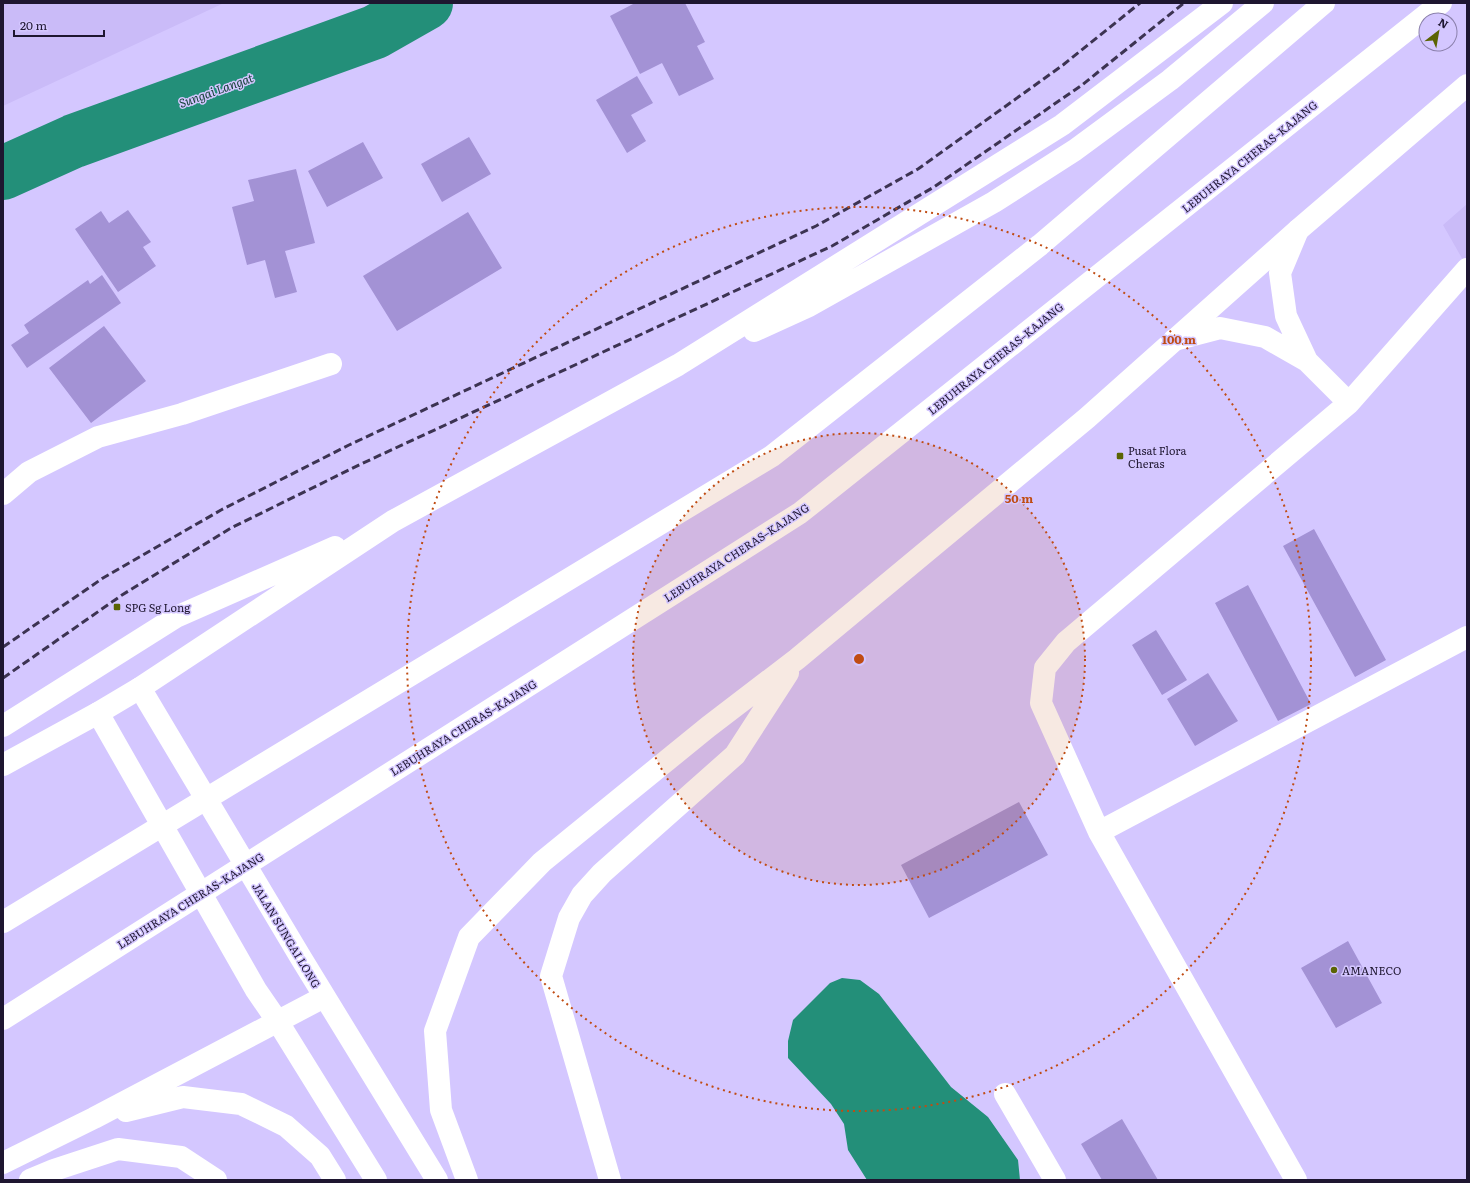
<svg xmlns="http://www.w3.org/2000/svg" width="1470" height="1183" font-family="Literata,serif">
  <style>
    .built { fill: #cabbf8 }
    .water { fill: #238f79 }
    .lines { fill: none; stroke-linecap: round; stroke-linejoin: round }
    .river { stroke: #238f79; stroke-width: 54 }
    .building { fill: #a392d5 }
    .minor { stroke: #fff; stroke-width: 22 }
    .highway { stroke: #fff; stroke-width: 22 }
    .rail { stroke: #3c3352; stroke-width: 3; stroke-dasharray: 8 4; stroke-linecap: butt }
    .ring { fill: none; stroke: #c04c13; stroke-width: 2; stroke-dasharray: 2 4 }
    .poi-dot { fill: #5b6403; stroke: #d4c7ff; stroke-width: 1.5 }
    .labels { text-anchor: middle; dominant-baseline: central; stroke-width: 3; stroke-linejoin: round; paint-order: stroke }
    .street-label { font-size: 11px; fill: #1e1630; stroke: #d4c7ff }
    .poi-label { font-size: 11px; fill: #1e1630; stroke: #d4c7ff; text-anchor: start }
    .water-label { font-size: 12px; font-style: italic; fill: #144137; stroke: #d4c7ff }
    .centre { fill: #c04c13; stroke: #d4c7ff; stroke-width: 2 }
    .ring-label { font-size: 12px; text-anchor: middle; font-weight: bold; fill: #c04c13; stroke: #d4c7ff; stroke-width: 3; stroke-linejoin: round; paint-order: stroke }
  </style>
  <rect width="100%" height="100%" fill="#d4c7ff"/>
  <path class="built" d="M3 3H224L3 106Z
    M1467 204V267L1443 225Z"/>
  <path class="water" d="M842 978 860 980 879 994 951 1087 988 1117 1018 1160 1020 1180H867L848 1150 844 1124 831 1104 788 1058V1041L793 1020 830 983Z"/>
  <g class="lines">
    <path class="river" d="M3 173 74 141 375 32 426 3"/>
  </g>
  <path class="building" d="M635 3H668L669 4 672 3H685L705 42 697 46 714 79 679 96 662 63 640 74 610 16Z
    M637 76 653 103 631 115 646 141 627 153 596 100Z
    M469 137 491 174 442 202 421 164Z
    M363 142 383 178 327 207 308 171Z
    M296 169 315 243 285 251 297 292 275 298 265 260 247 265 232 207 254 201 248 180Z
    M128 210 151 242 143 247 156 266 118 292 75 229 101 211 109 223Z
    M468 212 502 268 397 331 363 276Z
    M102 275 121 303 27 368 11 345 29 333 24 325 88 280 90 284Z
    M104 326 146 381 91 423 49 368Z
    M1314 529 1386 660 1355 677 1283 546Z
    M1248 585 1311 704 1278 721 1215 603Z
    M1156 630 1187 680 1162 695 1132 645Z
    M1208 673 1238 721 1195 746 1167 699Z
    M1019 802 1048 855 929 918 901 865Z
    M1348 941 1382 1003 1336 1028 1301 968Z
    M1122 1119 1158 1180H1102L1081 1144Z"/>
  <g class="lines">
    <path class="minor" d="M1298 230 1280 273 1286 316 1307 361
      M1174 340 1220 328 1265 337 1307 361 1349 403
      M3 494 29 472 98 437 182 414 331 364
      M140 688 301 958 437 1180
      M98 713 256 990 278 1022 376 1180
      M1099 832 1467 637
      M1005 1094 1055 1180
      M1296 1180 1099 832 1041 703 1045 668 1066 642 1349 403 1467 269"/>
    <path class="highway" d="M754 331 809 306 994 202 1075 150 1170 80 1263 3
      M3 726 176 617 335 547
      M3 765 98 713 140 688 393 521 678 365 1062 125 1222 3
      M3 922 772 456 1040 245 1324 3
      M3 1019 800 513 1441 3
      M126 1111 183 1097 241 1104 286 1126 320 1156 335 1180
      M3 1163 94 1118 324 997
      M30 1180 54 1170 118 1149 181 1157 216 1180
      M467 1180 441 1110 435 1031 469 937 542 862 708 727 797 659 1087 418 1298 230 1467 85
      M610 1180 551 976 569 918 582 895 602 873 735 755 788 673"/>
    <path class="rail" d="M3 647 103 578 221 510 349 445 816 226 918 169 1063 65 1140 3
      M3 678 122 595 231 528 361 464 832 246 934 187 1082 85 1184 3"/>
  </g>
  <circle cx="859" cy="659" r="226" fill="#c04c13" fill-opacity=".12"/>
  <g class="ring">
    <circle cx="859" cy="659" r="226"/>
    <circle cx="859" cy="659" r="452"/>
  </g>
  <g class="poi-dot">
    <rect x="1116" y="452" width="8" height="8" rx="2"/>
    <rect x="113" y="603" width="8" height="8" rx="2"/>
    <circle cx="1334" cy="970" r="4"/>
  </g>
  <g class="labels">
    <g class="street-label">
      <text transform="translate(1249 156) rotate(-39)">LEBUHRAYA CHERAS–KAJANG</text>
      <text transform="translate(995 358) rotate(-39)">LEBUHRAYA CHERAS–KAJANG</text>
      <text transform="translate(736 552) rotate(-33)">LEBUHRAYA CHERAS–KAJANG</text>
      <text transform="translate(463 727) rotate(-32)">LEBUHRAYA CHERAS–KAJANG</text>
      <text transform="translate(190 900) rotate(-32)">LEBUHRAYA CHERAS–KAJANG</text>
      <text transform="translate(287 935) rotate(59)">JALAN SUNGAI LONG</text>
    </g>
    <g class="poi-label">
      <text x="1128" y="450">Pusat Flora<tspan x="1128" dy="13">Cheras</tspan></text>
      <text x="125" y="607">SPG Sg Long</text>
      <text x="1342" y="970">AMANECO</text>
    </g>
    <g class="water-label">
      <text transform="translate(216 90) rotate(-20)">Sungai Langat</text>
    </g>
  </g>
  <circle cx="859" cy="659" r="6" class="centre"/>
  <g class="ring-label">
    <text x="1179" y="344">100 m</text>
    <text x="1019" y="503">50 m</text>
  </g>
  <rect width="1470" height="1183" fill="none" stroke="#1e1630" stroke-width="8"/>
  <g transform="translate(1438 32) rotate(31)"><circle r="19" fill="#d4c7ff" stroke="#8b80ac"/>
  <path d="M0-3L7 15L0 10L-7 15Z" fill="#5b6403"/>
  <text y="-6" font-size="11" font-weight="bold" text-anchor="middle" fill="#1e1630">N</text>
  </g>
  <path d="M14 30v6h90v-6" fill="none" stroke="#1e1630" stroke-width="2"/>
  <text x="20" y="30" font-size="12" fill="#1e1630" stroke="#d4c7ff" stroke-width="3" paint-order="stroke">20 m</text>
</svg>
